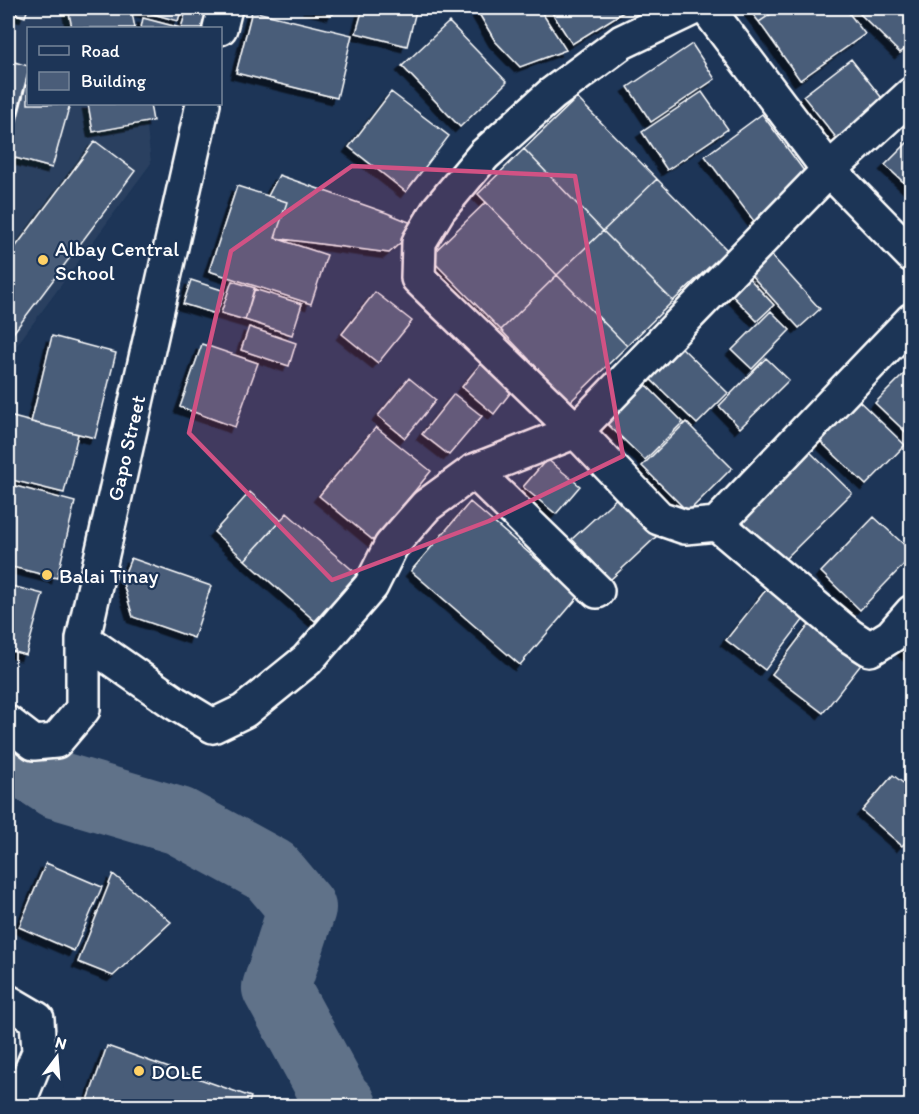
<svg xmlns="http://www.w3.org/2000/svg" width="919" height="1114" font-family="Itim,sans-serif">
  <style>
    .built { fill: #2a4161 }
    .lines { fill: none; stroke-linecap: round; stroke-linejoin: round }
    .river { stroke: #617289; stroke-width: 68 }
    .building { fill: #4a5d79; stroke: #fff; stroke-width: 1.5; filter: url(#shadow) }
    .minor-casing { stroke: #fff; stroke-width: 38 }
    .minor { stroke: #1d3557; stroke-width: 33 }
    .marked { fill: #d15284; fill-opacity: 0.2; stroke: #d15284; stroke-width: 4.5; stroke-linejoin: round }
    .poi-dot { fill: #ffd166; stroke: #1d3557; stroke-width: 2 }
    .labels { text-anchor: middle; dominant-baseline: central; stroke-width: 4.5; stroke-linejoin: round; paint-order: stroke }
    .poi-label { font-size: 21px; fill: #fff; stroke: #1d3557; text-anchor: start }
    .street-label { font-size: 21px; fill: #fff; stroke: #1d3557 }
  </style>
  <defs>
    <filter id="shadow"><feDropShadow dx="-5.5" dy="5.5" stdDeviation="0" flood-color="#0009"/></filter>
  </defs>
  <rect width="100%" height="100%" fill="#1d3557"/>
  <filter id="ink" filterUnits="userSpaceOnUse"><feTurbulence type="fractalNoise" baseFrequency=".0167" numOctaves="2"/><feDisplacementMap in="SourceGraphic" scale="12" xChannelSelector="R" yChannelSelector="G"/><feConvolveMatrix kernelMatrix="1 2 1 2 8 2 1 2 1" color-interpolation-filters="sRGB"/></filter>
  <g filter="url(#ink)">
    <path class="built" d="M8 8H133L135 28H28V104H144L151 163 8 357Z"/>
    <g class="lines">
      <path class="river" d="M8 753 57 785 179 821 271 871 302 908 276 988 339 1104 343 1106"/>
    </g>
    <path class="building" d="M8 8H28L25 17 8 11Z
      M68 8H131L135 28H72Z
      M132 8H182L178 21Z
      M187 8H211L207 28H141L143 18 181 28Z
      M308 8H334L333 14Z
      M363 8H403L416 11 407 46 356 33Z
      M487 8H539L566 50 520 67 495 41 478 12Z
      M549 8H630L572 44Z
      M748 8H780L759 22Z
      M780 8H845L865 34 800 80 759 22Z
      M854 8H907L912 12V43L900 53Z
      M252 11 352 35 337 98 236 73Z
      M449 22 507 82 460 127 402 66Z
      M692 44 715 79 651 122 628 87Z
      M851 59 889 107 842 145 803 96Z
      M8 60 28 66V73L8 148Z
      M26 85 28 86V104H70L52 168 8 156Z
      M391 92 449 136 406 192 349 147Z
      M702 92 728 129 667 170 642 132Z
      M577 98 657 179 603 231 524 149Z
      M88 104H150L153 121 93 132Z
      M762 114 813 183 756 224 705 156Z
      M912 138V190L885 165Z
      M95 141 135 171 8 340V257Z
      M524 149 603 231 557 275 478 194Z
      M279 175 387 213 419 226 389 253 275 238 287 202 268 196Z
      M657 179 727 250 673 301 603 231Z
      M237 186 287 202 275 238 327 255 311 304 209 271Z
      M486 202 557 275 501 330 429 257Z
      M603 231 673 301 627 346 557 275Z
      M763 246 820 309 799 328 742 265Z
      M557 275 627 346 570 402 501 330Z
      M746 275 774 305 757 321 728 291Z
      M191 280 225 291 216 314 183 304Z
      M232 281 255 288 245 320 221 313Z
      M254 289 302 304 292 335 245 320Z
      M375 292 412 321 378 363 342 334Z
      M771 311 790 330 752 369 732 350Z
      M249 327 296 343 289 366 241 350Z
      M52 336 116 353 95 438 31 422Z
      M672 338 728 393 697 424 641 370Z
      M202 344 258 363 235 427 180 407Z
      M766 358 789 380 740 428 719 406Z
      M482 362 514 388 494 414 462 387Z
      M912 366V438L875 403Z
      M634 373 683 422 645 460 595 412Z
      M409 378 436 400 405 438 378 416Z
      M454 394 482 416 449 455 422 434Z
      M857 399 905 445 866 485 819 440Z
      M9 416 78 434 64 493 8 479Z
      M686 422 732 468 688 512 642 466Z
      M376 427 431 471 374 541 319 496Z
      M807 449 852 493 780 564 736 520Z
      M547 459 580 486 556 514 523 487Z
      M8 484 75 502 57 578 8 566Z
      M250 492 281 520 245 560 214 532Z
      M619 496 657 536 610 580 572 539Z
      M470 502 579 596 520 665 411 571Z
      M287 513 357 574 315 621 245 560Z
      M874 517 912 552V556L860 610 821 572Z
      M131 558 211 586 194 638 133 617 122 580Z
      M8 585 43 594 26 655 8 650Z
      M769 586 807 615 765 670 726 640Z
      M815 617 867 657 823 713 772 674Z
      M912 618V658L892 640Z
      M893 775 912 790V835L902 846 862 811Z
      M46 863 102 887 74 951 19 927Z
      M113 874 171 922 113 976 78 962Z
      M107 1046 251 1097 248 1106H86Z"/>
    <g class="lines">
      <defs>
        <path id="minor" d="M693 8 622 42 552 94 484 155 439 209 419 242 418 278 576 431 829 170 912 94
          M707 8 829 170 912 255
          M220 28 225 8
          M474 471 597 591
          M717 524 850 636 870 649 891 636 912 612
          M83 639 175 703 213 726 244 711 307 660 371 586 391 546 426 506 474 471 576 431 659 518 685 527 717 524 912 320
          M8 723 34 743 56 741 83 709V639L203 104
          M8 1002 37 1019 39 1052 17 1106"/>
      </defs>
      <use href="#minor" class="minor-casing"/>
      <use href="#minor" class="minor"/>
    </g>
  </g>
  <path class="marked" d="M352 166 575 176 623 456 489 521 332 580 189 433 231 251Z"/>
  <g class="poi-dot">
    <circle cx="43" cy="260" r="6"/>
    <circle cx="47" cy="575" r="6"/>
    <circle cx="139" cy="1071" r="6"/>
  </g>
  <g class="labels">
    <g class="poi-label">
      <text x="55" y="248">Albay Central<tspan x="55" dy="24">School</tspan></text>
      <text x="59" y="575">Balai Tinay</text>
      <text x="151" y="1071">DOLE</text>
    </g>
    <g class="street-label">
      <text transform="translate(126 448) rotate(-77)">Gapo Street</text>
    </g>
  </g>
  <rect width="919" height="1114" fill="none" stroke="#1d3557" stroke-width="30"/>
  <rect x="15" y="15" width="889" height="1084" fill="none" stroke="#fff" stroke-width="2" filter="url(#ink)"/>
  <rect x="27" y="27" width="195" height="78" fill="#1d3557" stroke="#77869a" stroke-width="1.5"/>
  <rect x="39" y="46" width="30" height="9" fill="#1d3557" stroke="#77869a" stroke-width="1.5"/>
  <text x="81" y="57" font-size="18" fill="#ffffff">Road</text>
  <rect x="39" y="72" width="30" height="18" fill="#4a5d79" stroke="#77869a" stroke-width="1.5"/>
  <text x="81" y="87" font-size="18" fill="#ffffff">Building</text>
  <g transform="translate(57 1057) rotate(16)" stroke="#1d3557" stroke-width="4.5" paint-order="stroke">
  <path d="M0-4.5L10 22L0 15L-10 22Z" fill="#ffffff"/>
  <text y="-9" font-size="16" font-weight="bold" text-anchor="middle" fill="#ffffff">N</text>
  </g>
</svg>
